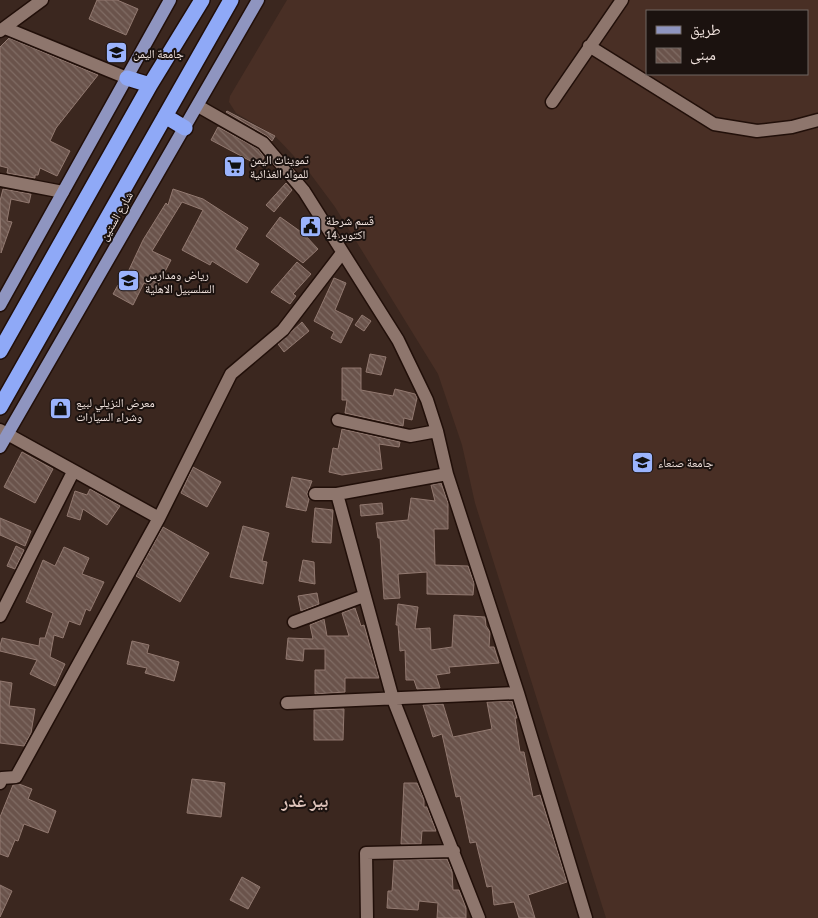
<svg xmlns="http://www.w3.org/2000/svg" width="818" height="918" font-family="'PT Sans Narrow','Noto Naskh Arabic',sans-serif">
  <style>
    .built { fill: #492f25; fill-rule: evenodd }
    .building { fill: url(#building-back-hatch); stroke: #927970 }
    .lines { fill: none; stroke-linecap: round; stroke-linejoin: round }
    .minor-casing { stroke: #210f09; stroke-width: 15 }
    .major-casing { stroke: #210f09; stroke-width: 15 }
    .highway-casing { stroke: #210f09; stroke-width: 18 }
    .minor { stroke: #8e766d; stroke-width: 12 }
    .major { stroke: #8f95c0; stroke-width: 12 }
    .highway { stroke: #8fa9f7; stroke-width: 15 }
    .labels { text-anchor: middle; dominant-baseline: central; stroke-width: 4; stroke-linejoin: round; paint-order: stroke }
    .poi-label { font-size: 12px; fill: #f1e3de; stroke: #1b120f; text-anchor: start }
    .street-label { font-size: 12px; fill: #f1e3de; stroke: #1b120f }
    .district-label { font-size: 18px; font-weight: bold; fill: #dec3ba; stroke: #1b120f }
  </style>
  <defs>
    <pattern id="building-back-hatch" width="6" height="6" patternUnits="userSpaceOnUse" patternTransform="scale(1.25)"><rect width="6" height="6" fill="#6a534b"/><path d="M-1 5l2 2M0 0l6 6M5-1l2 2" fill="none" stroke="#806c64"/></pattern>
  </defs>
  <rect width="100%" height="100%" fill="#3b271f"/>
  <path class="built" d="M287 0H818V918H606L475 503 462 445 438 374 335 207 309 172 275 136 236 113 229 102 230 96ZM647 11H807V74H647Z"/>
  <path class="building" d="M97 0H117L138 9 126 35 89 19Z
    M9 38 98 75 56 128 50 141 70 151 57 176 40 168 38 175H35V178L7 173 8 168 0 166V47Z
    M227 111 275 136 272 141 267 136 226 112Z
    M218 127 258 149 264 157 260 166 211 140Z
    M286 183 292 190 274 212 266 205Z
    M3 189 31 194 29 203 11 199 7 221 12 222 1 253 0 201Z
    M173 189 203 199 248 228 235 249 259 264 247 283 212 261 210 265 182 250 203 210 182 202 152 251 171 260 156 289 144 283 133 305 113 294 118 285 121 287 143 240 166 203 168 205Z
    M280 217 304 234 318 249 303 263 266 236Z
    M297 262 311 274 293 294 296 296 290 304 271 292Z
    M334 278 346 283 335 310 353 319 341 343 331 338 334 332 314 321Z
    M362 315 371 321 364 331 355 325Z
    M302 322 309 331 284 352 278 344Z
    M370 354 386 357 381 375 366 372Z
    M342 368H361V390L393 396 395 389 415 394 417 398 412 420 404 418 403 426 345 413 347 400H342Z
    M342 429 400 442 399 447 379 444 382 469 342 475 329 472 333 448 338 449Z
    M22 452 53 469 35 503 4 487Z
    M193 467 221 482 207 507 181 493Z
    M292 477 312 481 307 494 309 499 306 511 286 507Z
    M441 483 448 503V529H434L435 565 468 566 474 583 473 595 427 594V572L398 574 400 598 384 599 380 538H378L376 523 408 520 411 498 435 501 431 485Z
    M90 489 120 506 107 525 83 509 80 520 67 516 75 491 87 495Z
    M382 503 383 514 361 516 360 505Z
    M315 508 333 510 331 543 312 542Z
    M0 518 31 531 25 546 0 535Z
    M243 526 269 533 262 561 267 562 263 584 230 577Z
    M163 527 209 553 180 602 136 576Z
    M16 546 24 550 15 569 7 566Z
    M64 547 89 558 82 574 104 582 90 611 86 609 80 625 69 621 63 638 54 635 50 657 65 664 55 686 30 674 37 660 0 651V646L2 638 39 646 40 638H45L53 613 26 602 43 560 55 566Z
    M303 560 314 562 315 584 299 581Z
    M317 593 319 604 301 611 298 596Z
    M398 604 418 607 415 629 430 628 431 650 452 647 454 615 485 617 486 626 490 632 489 647H494L499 663 449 667 450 673 436 675 440 688 417 689 414 680H406L405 650 400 651 398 625H396Z
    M355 608 361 626 364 625 379 678H345V692L315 694V670H325V649H304L303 661 286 659 288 638 313 639 310 625 324 619 327 636H349L342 613Z
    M132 641 149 645 147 653 179 662 174 681 145 673 147 668 127 664Z
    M0 681 12 683 9 706 35 709 31 733 24 746 0 743Z
    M512 701 517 718H515L520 752H524L533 797 540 795 567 882 528 895 535 918H519L514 902 494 905 492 886 487 887 476 842 470 843 460 796 456 797 442 734 433 737 423 705 443 704 453 737 492 729 487 702Z
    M344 709 343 740H314V710Z
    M192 779 225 783 221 817 187 813Z
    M404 783H417L424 799V807H427L436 831H422L421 844H401Z
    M19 784 32 789 28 799 56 811 48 833 24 824 18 841 15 840 8 857 0 854V817L13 785Z
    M447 859 452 871 453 890H459L466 908V918H437L438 903 419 901 418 910 387 908 388 891H392L394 860Z
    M242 877 260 887 248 909 230 900Z
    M0 885 12 891 0 917Z"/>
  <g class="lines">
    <defs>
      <path id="minor" d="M5 28 127 78
        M0 31 42 0
        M589 46 714 124 757 131 792 127 818 120
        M552 102 622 0
        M198 106 263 143 304 191 398 340 427 400 437 431 447 474 518 693 586 918
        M0 180 63 192
        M338 420 410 436 437 431
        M0 430 159 518
        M315 494H337L447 474
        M337 494 393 699 479 918
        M0 616 73 472
        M294 622 364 596
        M287 703 518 693
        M0 783 2 778 16 777 159 518 231 374 283 330 342 253
        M367 918 366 853 454 851"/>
      <path id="major" d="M0 305 170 0
        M0 447 258 0"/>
      <path id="highway" d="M127 78 150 85
        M165 116 185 128
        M0 351 150 85 202 0
        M0 407 231 0"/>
    </defs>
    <use href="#minor" class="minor-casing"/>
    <use href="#major" class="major-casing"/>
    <use href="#highway" class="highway-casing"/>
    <use href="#minor" class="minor"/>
    <use href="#major" class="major"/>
    <use href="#highway" class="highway"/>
  </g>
  <defs>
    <symbol id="university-square" viewBox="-11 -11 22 22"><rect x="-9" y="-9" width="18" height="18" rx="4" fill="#9bb4fd" stroke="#1b120f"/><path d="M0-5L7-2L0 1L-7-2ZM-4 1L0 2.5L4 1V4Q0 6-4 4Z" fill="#111"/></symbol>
    <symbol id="supermarket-square" viewBox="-11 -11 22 22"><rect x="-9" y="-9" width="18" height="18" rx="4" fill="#9bb4fd" stroke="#1b120f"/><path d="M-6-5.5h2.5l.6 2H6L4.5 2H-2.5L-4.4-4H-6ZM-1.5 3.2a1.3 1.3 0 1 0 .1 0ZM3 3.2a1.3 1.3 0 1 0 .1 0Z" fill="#111"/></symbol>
    <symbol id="civic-square" viewBox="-11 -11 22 22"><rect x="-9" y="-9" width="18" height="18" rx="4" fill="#9bb4fd" stroke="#1b120f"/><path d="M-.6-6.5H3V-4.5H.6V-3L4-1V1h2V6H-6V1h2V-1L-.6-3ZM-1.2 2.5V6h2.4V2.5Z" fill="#111"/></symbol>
    <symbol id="school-square" viewBox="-11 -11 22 22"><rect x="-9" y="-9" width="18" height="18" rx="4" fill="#9bb4fd" stroke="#1b120f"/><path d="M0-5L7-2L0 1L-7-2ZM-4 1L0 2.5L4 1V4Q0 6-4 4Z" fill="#111"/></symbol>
    <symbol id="shop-square" viewBox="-11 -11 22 22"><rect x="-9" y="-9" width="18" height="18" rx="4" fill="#9bb4fd" stroke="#1b120f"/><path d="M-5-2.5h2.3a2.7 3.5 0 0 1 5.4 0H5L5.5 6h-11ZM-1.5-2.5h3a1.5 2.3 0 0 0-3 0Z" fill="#111"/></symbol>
  </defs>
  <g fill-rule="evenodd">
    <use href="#university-square" x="104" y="40" width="25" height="25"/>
    <use href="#supermarket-square" x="222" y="154" width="25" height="25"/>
    <use href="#civic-square" x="298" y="214" width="25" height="25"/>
    <use href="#school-square" x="116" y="268" width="25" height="25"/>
    <use href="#shop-square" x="48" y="396" width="25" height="25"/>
    <use href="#university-square" x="630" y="450" width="25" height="25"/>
  </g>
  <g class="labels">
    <g class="poi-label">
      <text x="133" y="53">جامعة اليمن</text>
      <text x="250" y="159">تموينات اليمن<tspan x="250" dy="14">للمواد الغذائية</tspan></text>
      <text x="326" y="220">قسم شرطة<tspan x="326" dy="14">14 اكتوبر</tspan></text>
      <text x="145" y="274">رياض ومدارس<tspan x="145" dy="14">السلسبيل الاهلية</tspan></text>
      <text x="76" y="402">معرض النزيلي لبيع<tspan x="76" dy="14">وشراء السيارات</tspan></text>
      <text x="658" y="462">جامعة صنعاء</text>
    </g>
    <g class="street-label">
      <text transform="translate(116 216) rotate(-60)">شارع الستين</text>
    </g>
    <g class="district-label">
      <text x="305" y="800">بير غدر</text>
    </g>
  </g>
  <rect x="646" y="10" width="162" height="65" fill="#1b120f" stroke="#716662"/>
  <rect x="656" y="26" width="25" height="8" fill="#8f95c0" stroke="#716662"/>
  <text x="690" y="35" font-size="15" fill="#f1e3de">طريق</text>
  <rect x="656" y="48" width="25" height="15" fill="url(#building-back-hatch)" stroke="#716662"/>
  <text x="690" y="60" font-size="15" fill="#f1e3de">مبنى</text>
</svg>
